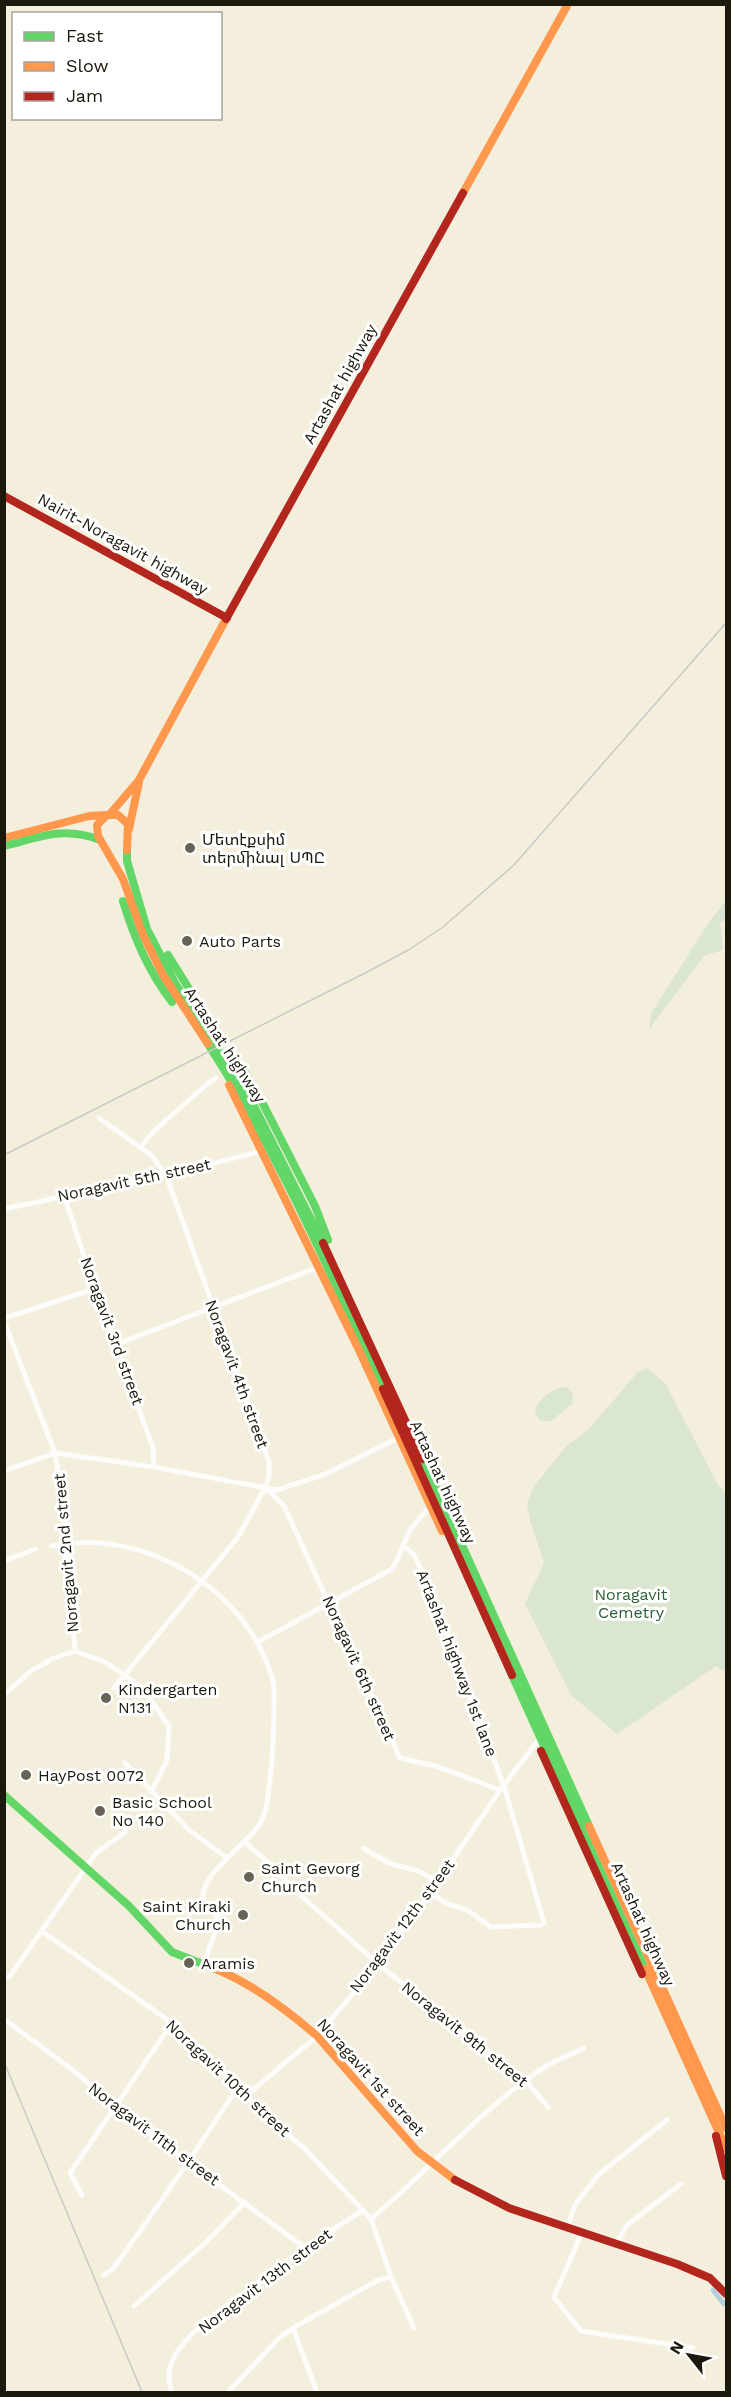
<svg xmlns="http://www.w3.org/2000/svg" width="731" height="2397" font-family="'Work Sans','Noto Sans Armenian',sans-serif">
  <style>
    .green { fill: #dbe6d1 }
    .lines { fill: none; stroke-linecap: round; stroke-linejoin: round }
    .canal { stroke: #b5d0dd; stroke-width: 5 }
    .street { stroke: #fdfcfa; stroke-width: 5 }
    .fast { stroke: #63d668; stroke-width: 8 }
    .slow { stroke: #ff974d; stroke-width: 8 }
    .jam { stroke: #b3261e; stroke-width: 8 }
    .rail { stroke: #cbc9c5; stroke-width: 1.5 }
    .poi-dot { fill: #686355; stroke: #fff; stroke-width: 2 }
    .labels { text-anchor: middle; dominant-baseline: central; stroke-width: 6; stroke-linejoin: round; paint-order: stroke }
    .street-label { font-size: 16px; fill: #1c180c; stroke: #fff }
    .poi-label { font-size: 16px; fill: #1c180c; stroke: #fff; text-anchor: start }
    .park-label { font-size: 16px; fill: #2b5e34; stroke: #fff }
  </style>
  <rect width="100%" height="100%" fill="#f4eedc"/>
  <path class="green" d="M726 901V918L720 923 723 950 704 956 649 1029 652 1012 711 919Z
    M647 1368 665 1383 718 1485 726 1493V1672L716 1666 617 1734 571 1695 525 1604 544 1563 530 1521 527 1505 533 1488 566 1446 588 1430 637 1373Z
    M562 1387 568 1388 573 1393 572 1404 551 1421H541L535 1412C537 1400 551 1390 562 1387Z"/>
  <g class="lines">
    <path class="canal" d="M713 2290 724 2304"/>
    <path class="street" d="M99 1118 151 1155 166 1175 269 1462V1476L265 1488 238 1537 114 1688
      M141 1147 154 1131 208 1083 216 1078
      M64 1195 95 1289 153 1448 154 1467
      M4 1209 166 1175 263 1151
      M4 1318 95 1289
      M4 1321 55 1453 64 1505 75 1651
      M117 1344 319 1267
      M4 1471 55 1453 154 1467 277 1490 326 1474 398 1438
      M267 1489 284 1506 400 1758 436 1766 500 1790
      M403 1545 414 1555 421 1569 504 1786 544 1923 541 1925 491 1927 467 1910 446 1903 430 1893
      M52 1546C145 1527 248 1589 273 1681 275 1689 274 1699 274 1708 274 1737 272 1766 268 1795 267 1805 265 1816 259 1825 247 1845 194 1878 204 1903L216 1914 218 1922 215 1933 203 1965
      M4 1561 35 1549
      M258 1642 392 1569C400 1558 402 1546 408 1534 414 1523 422 1515 430 1507
      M4 1695 31 1671 54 1658 75 1651 105 1662 126 1676 143 1689 169 1726 167 1760 151 1792
      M125 1763 190 1831 226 1857
      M246 1843 269 1863 297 1892 378 1964 526 2081 548 2107
      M363 1848 389 1863 418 1871 437 1881
      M43 1932 172 2023 196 2044 238 2087 248 2094 255 2108 304 2148 371 2219 391 2277 414 2328
      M4 1979 10 1976 96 1853 125 1832 128 1822
      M4 2019 70 2068 141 2127 304 2247
      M248 2094 317 2036 378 1964 430 1893 500 1790 537 1742
      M82 2195 70 2173 172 2023
      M371 2219C429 2170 480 2110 543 2068 556 2060 571 2054 584 2048
      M567 2228 575 2205 599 2174 667 2120
      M582 2232 554 2297 581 2331 693 2348
      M616 2244 627 2225 681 2184
      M104 2275 113 2269C156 2209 198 2148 238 2087
      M134 2306 204 2244 245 2202
      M293 2328 317 2392
      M172 2392C167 2380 168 2369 174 2357 188 2332 219 2311 241 2295 281 2265 320 2237 362 2211
      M228 2392 280 2337 293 2328 378 2280 391 2277"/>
    <path class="fast" d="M4 846C40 837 63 826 100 840
      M127 850V861L147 929 175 983 249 1096 323 1243
      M123 901C134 938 148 971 172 1002
      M168 955 193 995 183 1006
      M208 1044C278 1152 330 1272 383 1389
      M226 1064H233L244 1071 260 1098 315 1206 328 1240
      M423 1459 589 1826
      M512 1675 645 1969
      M4 1795 129 1906 172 1952 218 1970"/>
    <path class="slow" d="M463 193 568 4
      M110 814 139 780 226 619
      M129 829 139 782
      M4 838 89 816 107 815
      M127 850 128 824 118 815H107L97 825 98 836 123 879 143 935 163 975 208 1044
      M229 1085 359 1350 442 1531
      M589 1826 726 2128
      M645 1969 726 2148
      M218 1970C254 1985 287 2010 317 2036L417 2151 455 2180"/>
    <path class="jam" d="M4 496 227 618
      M226 619 463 193
      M323 1243 423 1459
      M383 1389 512 1675
      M541 1751 642 1974
      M716 2136 726 2176
      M455 2180 509 2208 677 2264 710 2278 726 2294"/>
    <path class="rail" d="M4 1155 369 971 410 949 443 927 513 866 726 623
      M4 2062 142 2392"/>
  </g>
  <g class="poi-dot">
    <circle cx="190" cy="848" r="6"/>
    <circle cx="187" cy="941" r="6"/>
    <circle cx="106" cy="1698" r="6"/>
    <circle cx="26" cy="1775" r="6"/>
    <circle cx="100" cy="1811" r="6"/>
    <circle cx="249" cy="1877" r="6"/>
    <circle cx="243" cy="1915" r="6"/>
    <circle cx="189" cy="1963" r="6"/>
  </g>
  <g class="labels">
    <g class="street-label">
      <text transform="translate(340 384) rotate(-61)">Artashat highway</text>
      <text transform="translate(123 544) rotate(29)">Nairit-Noragavit highway</text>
      <text transform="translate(225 1045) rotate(57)">Artashat highway</text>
      <text transform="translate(134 1180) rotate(-12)">Noragavit 5th street</text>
      <text transform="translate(112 1331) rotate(70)">Noragavit 3rd street</text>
      <text transform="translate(237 1374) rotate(70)">Noragavit 4th street</text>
      <text transform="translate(443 1482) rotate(65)">Artashat highway</text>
      <text transform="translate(66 1553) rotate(-95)">Noragavit 2nd street</text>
      <text transform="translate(457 1663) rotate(69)">Artashat highway 1st lane</text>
      <text transform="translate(359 1668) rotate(66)">Noragavit 6th street</text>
      <text transform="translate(643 1924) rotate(66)">Artashat highway</text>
      <text transform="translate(402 1926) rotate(-53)">Noragavit 12th street</text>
      <text transform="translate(465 2034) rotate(39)">Noragavit 9th street</text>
      <text transform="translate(371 2077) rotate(48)">Noragavit 1st street</text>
      <text transform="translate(228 2078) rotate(43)">Noragavit 10th street</text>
      <text transform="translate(154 2134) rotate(37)">Noragavit 11th street</text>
      <text transform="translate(265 2281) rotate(-37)">Noragavit 13th street</text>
    </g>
    <g class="poi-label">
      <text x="202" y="839">Մետէքսիմ<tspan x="202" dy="18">տերմինալ ՍՊԸ</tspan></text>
      <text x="199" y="941">Auto Parts</text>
      <text x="118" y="1689">Kindergarten<tspan x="118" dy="18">N131</tspan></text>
      <text x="38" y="1775">HayPost 0072</text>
      <text x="112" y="1802">Basic School<tspan x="112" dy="18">No 140</tspan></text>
      <text x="261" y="1868">Saint Gevorg<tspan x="261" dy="18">Church</tspan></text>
      <text x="231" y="1906" text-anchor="end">Saint Kiraki<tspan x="231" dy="18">Church</tspan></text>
      <text x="201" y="1963">Aramis</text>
    </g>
    <g class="park-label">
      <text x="631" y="1594">Noragavit<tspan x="631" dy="18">Cemetry</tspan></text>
    </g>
  </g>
  <rect width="731" height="2397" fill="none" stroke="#1c180c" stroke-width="12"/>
  <rect x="12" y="12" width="210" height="108" fill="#ffffff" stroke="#a4a39e" stroke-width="1.5"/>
  <rect x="24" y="32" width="30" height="9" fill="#63d668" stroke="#a4a39e" stroke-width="1.5"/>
  <text x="66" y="42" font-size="18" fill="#1c180c">Fast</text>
  <rect x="24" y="62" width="30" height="9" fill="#ff974d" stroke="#a4a39e" stroke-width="1.5"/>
  <text x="66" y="72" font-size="18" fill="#1c180c">Slow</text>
  <rect x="24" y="92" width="30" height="9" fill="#b3261e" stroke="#a4a39e" stroke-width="1.5"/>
  <text x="66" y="102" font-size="18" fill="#1c180c">Jam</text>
  <g transform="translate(689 2355) rotate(301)" stroke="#ffffff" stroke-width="4.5" paint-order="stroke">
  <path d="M0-4.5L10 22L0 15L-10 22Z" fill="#1c180c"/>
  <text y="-9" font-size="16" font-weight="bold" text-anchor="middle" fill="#1c180c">N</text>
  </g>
</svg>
